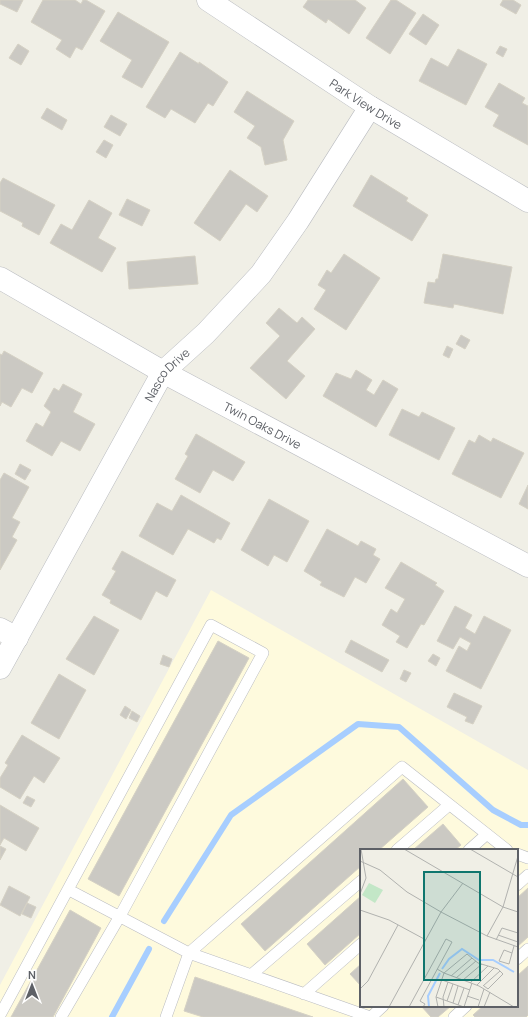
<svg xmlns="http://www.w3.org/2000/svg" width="528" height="1017" font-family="Manrope,sans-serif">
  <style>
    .commercial { fill: #fefadd; fill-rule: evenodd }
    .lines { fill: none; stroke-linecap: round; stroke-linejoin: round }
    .stream { stroke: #a7ceff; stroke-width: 6 }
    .building { fill: #cbc9c3; stroke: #d5d1c4 }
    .lane-casing { stroke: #babcc1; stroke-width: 12 }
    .street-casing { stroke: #babcc1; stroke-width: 23 }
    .lane { stroke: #fff; stroke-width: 11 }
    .street { stroke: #fff; stroke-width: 22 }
    .labels { text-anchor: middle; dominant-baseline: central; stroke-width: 3.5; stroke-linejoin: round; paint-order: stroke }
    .street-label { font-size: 12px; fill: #5d6066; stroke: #fff }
    .inset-river { fill: none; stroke: #a7ceff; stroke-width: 2 }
    .inset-road { fill: none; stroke: #b1b2af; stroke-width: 1 }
    .view { fill: #0f766e; fill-opacity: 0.15; stroke: #0f766e; stroke-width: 2 }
    .inset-edge { fill: none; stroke: #5d6066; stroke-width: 2 }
  </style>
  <rect width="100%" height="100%" fill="#f0efe6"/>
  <path class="commercial" d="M211 590 528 770V1017H0V985ZM361 850H517V1006H361Z"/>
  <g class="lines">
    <path class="stream" d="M164 921 231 815 358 724 399 727 493 810 521 825H528
      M112 1017 149 949"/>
  </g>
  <path class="building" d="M0 0H23L17 12 0 4Z
    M43 0H75L81 4 83 0H86L105 11 82 50 76 47 70 58 56 49 62 40 31 22Z
    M308 0H355L366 8 349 34 328 19 326 23 303 7Z
    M391 0H396L416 13 390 54 366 38Z
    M503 0H513L521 5 516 14 500 5Z
    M118 12 169 42 142 88 122 77 132 60 100 41Z
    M423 14 439 25 426 45 409 34Z
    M18 44 29 51 21 65 9 58Z
    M500 46 507 49 503 57 496 53Z
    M458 49 487 64 466 105 419 81 431 58 448 67Z
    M180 52 199 64V62L228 82 213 106 208 103 195 123 171 109 165 118 146 107Z
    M499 83 525 98 522 103 528 106V145L493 126 499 115 485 107Z
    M247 91 294 121 283 140 287 160 265 165 261 147 247 138 255 126 234 112Z
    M47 108 67 120 62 130 41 118Z
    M111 115 127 124 120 136 104 127Z
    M104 140 113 145 106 158 96 152Z
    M230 170 268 196 257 212 246 204 220 241 194 223Z
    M371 175 408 198 406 201 428 215 412 241 353 206Z
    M3 178 55 205 39 235 22 226 23 223 0 211V183Z
    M127 199 150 210 142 226 119 215Z
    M89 200 112 213 98 238 116 248 102 272 50 243 61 224 72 230Z
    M344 254 380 278 346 330 314 309 326 290 318 285 327 270 331 273Z
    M443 254 512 267 503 314 454 304 453 308 424 303 428 282 435 283 436 279H438Z
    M195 256 198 284 129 289 127 262Z
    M279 308 297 323 302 317 315 329 287 361 305 376 286 399 250 368 280 336 266 323Z
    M461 335 470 340 465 349 456 344Z
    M447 346 453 349 449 358 443 355Z
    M4 351 43 373 32 393 22 388 11 407 2 402 0 406V354L2 355Z
    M356 370 372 380 366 390 374 395 383 380 398 389 376 427 323 396 336 373 351 379Z
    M63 384 82 394 73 412 95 424 80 451 61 441 52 456 26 441 36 423 43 427 51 412 44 406 54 388 59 391Z
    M402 409 419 417 422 412 455 428 439 460 389 435Z
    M196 434 245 462 233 481 213 470 200 493 175 479 188 456 185 454Z
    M479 435 491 442 493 438 524 453 501 498 452 474 469 440 475 443Z
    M20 464 31 470 25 480 15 474Z
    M4 473 29 487 12 518 20 522 12 537 17 540 0 570V480Z
    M528 485V509L519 504Z
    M181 495 230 523 221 540 217 538 214 543 188 529 173 555 139 536 157 503 172 511Z
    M269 499 309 521 287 562 274 555 268 566 241 550Z
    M327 529 358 546 361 541 376 549 373 555 380 559 366 583 355 577 344 597 320 585 322 582 304 571Z
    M122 551 176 580 167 597 156 591 141 620 110 603 111 600 102 595 116 571 112 569Z
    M401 562 437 583 435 585 444 591 424 625 421 624 407 648 396 642 400 636 382 625 391 609 397 613 405 599 385 588Z
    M455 606 472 615 465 628 475 634 484 616 511 630 481 689 446 671 459 646 467 651 471 643 460 637 453 649 437 641Z
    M94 616 119 630 94 675 66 659Z
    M351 640 389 660 382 672 345 652Z
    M218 641 249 658 119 896 88 879Z
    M433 654 440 658 436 666 428 661Z
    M163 655 172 659 169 667 160 664Z
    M404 670 411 673 406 682 400 679Z
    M59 674 86 690 59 739 31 723Z
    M454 693 482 706 473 724 465 721 467 717 447 707Z
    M125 706 131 710 126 719 120 715Z
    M132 711 140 716 137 722 129 718Z
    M22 735 60 758 44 783 34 776 20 799 0 787V778L8 765 5 763Z
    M403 779 428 807 379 850H361V866L265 951 241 924Z
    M27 796 35 800 31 807 23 803Z
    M0 805 39 828 26 851 4 838 0 845Z
    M443 824 461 845 455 850H413Z
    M0 846 6 849 0 860Z
    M9 886 30 897 20 916 0 905Z
    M528 888V937L517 947V898Z
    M361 896V933L325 965 307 944Z
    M27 903 36 907 31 918 22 914Z
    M70 910 101 928 53 1017H11Z
    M361 964V986L350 974Z
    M528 966V1015L526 1017H475L473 1015 483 1006H517V976Z
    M195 977 313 1017H203L184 1011Z
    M421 1006H451L438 1017H431Z"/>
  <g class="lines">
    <defs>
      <path id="lane" d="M397 850 449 805
        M469 850 487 834
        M517 854 528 858
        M517 885 528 875
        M69 890 189 953 402 767 507 850
        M517 959 528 949
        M251 975 361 881
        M304 994 361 944
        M0 1015 211 625 263 653 120 916 61 1017
        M166 1017 189 953 370 1017
        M371 1017 383 1006
        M454 1017 466 1006"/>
      <g id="street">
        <path id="s1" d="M208 0 370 107 528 201"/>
        <path id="s2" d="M0 278 163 372 528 566"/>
        <path d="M0 629 17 638"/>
        <path id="s3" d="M0 668 163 372 206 333 261 274 298 221 370 107"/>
      </g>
    </defs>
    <use href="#lane" class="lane-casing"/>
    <use href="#street" class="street-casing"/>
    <use href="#lane" class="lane"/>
    <use href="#street" class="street"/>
  </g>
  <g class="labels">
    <g class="street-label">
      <text stroke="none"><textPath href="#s1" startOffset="189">Park View Drive</textPath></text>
      <text stroke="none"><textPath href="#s3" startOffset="338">Nasco Drive</textPath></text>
      <text stroke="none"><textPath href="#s2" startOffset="301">Twin Oaks Drive</textPath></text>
    </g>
  </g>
  <g transform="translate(360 849)">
    <rect width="158" height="158" fill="#f0efe6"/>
    <path d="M9 34 23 41 15 54 2 46Z" fill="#c3e7c7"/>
    <path class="inset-river" d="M82 120 89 110 102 100 119 111H133L154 123M69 158 68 147 80 124"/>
    <path class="inset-road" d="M44 0 143 58 158 63M110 0 158 28M0 12 20 21 47 43 81 63 127 87 158 98M0 45 6 29 1 0M0 61 29 71 66 91M138 86 158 93M127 87 143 58 158 7M136 91 142 79 158 84M152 104 144 101 139 112 149 115 152 104 154 97M77 120 84 124 107 105 118 114 138 120 143 125 128 140 124 137M91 127 112 109M96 129 116 112M82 131 110 141M103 131 122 115M110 134 128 117M117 136 134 119M123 137 140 122M0 140 8 132 38 76M107 147 119 151M76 148 104 158M87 152 93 135M93 154 98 137M98 156 104 139M29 158 81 63 103 34M49 158 86 90 92 93 60 152 65 155 63 158M78 158 76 148 84 124 119 137 154 158M84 158 83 148 88 133M104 158 112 134M118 158 124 140M124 158 130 143"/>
    <path class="view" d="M64 23H120V131H64Z"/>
    <rect width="158" height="158" class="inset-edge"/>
  </g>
  <g transform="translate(32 985)" stroke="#ffffff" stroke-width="3" paint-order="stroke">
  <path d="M0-3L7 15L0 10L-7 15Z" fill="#5d6066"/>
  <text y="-6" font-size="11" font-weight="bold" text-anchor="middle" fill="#5d6066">N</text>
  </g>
</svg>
